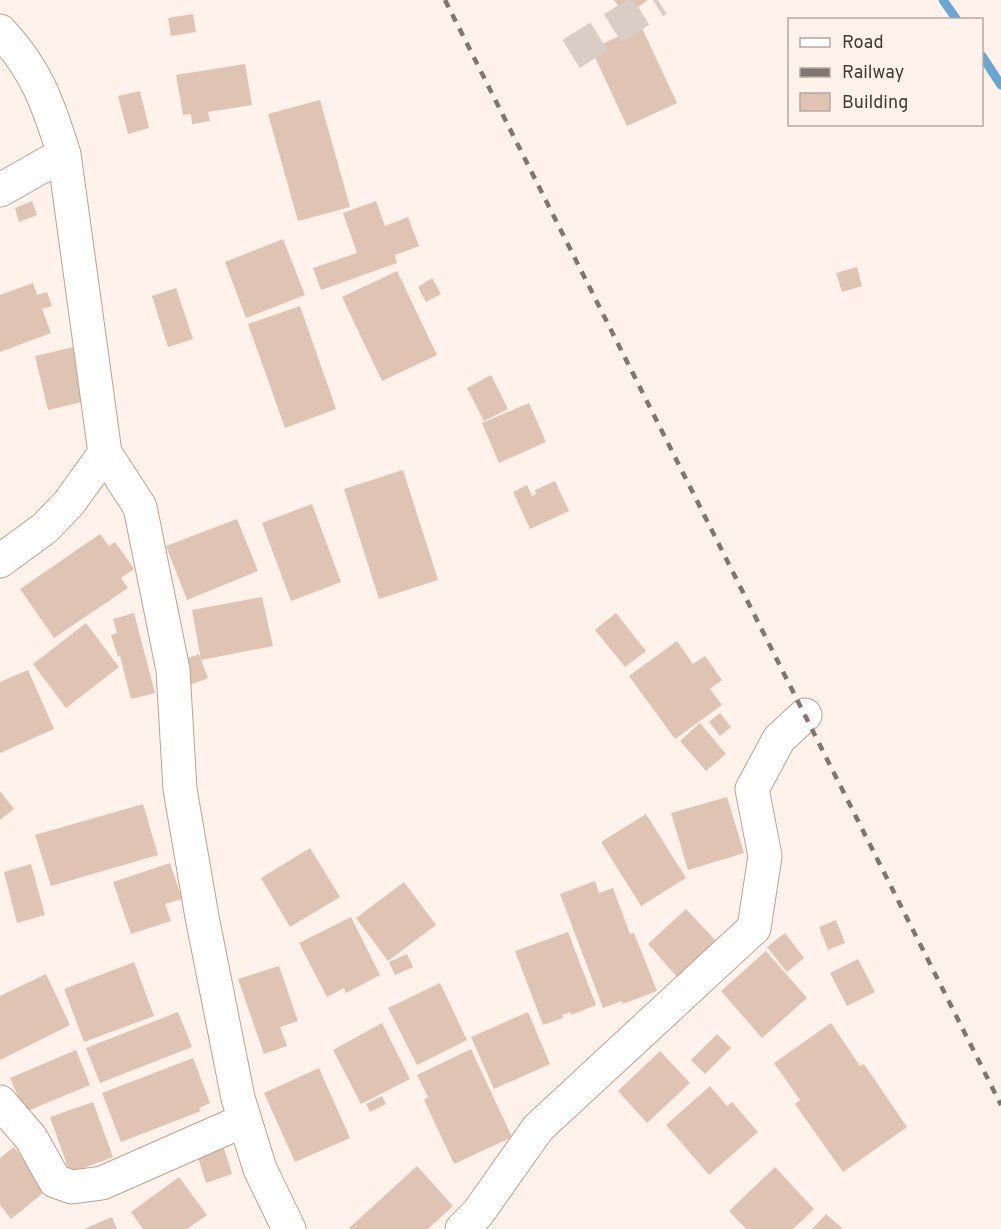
<svg xmlns="http://www.w3.org/2000/svg" width="1001" height="1229" font-family="Overpass,sans-serif">
  <style>
    .lines { fill: none; stroke-linecap: round; stroke-linejoin: round }
    .stream { stroke: #6aa6d3; stroke-width: 9 }
    .building { fill: #dfc4b3 }
    .minor-tunnel { stroke: #d9cdc6; stroke-width: 33; stroke-dasharray: 33 16; stroke-linecap: butt }
    .minor-casing { stroke: #bda292; stroke-width: 35 }
    .minor { stroke: #fff; stroke-width: 33 }
    .rail { stroke: #81766f; stroke-width: 4.5; stroke-dasharray: 8 8; stroke-linecap: butt }
  </style>
  <rect width="100%" height="100%" fill="#fef2eb"/>
  <g class="lines">
    <path class="stream" d="M943 0 957 20
      M982 56 1001 85"/>
  </g>
  <path class="building" d="M614 0H648L625 16Z
    M193 14 196 32 171 36 168 18Z
    M641 26 677 103 627 126 591 49Z
    M245 64 252 105 208 112 210 121 192 124 191 114 183 115 176 75Z
    M140 91 149 128 128 134 118 96Z
    M320 100 350 207 298 221 268 114Z
    M32 201 37 215 19 222 15 208Z
    M376 201 385 226 408 217 419 246 395 255 397 263 321 290 313 268 357 253 343 213Z
    M283 239 305 295 246 318 225 262Z
    M857 267 862 286 842 292 836 273Z
    M397 271 437 355 382 381 342 297Z
    M432 278 441 294 426 302 418 287Z
    M33 283 37 295 47 292 52 306 42 309 51 333 0 352V295Z
    M176 288 193 339 168 347 152 296Z
    M300 306 336 409 285 428 248 324Z
    M74 347 86 401 48 410 35 356Z
    M491 375 508 409 484 421 467 388Z
    M529 403 546 442 499 463 482 423Z
    M403 470 438 580 379 599 344 489Z
    M555 481 569 511 530 529 513 492 527 485 532 496 536 494 535 490Z
    M312 504 341 582 291 601 262 523Z
    M237 519 258 571 187 600 166 546Z
    M100 534 109 546 115 542 134 569 121 578 128 588 54 638 20 589Z
    M262 597 273 646 201 660 192 610Z
    M134 613 155 693 131 699 120 656 118 657 111 635 117 633 113 619Z
    M616 613 646 651 625 667 595 630Z
    M86 623 119 667 66 708 33 664Z
    M677 641 693 664 705 656 722 680 710 689 722 705 675 739 629 676Z
    M199 654 208 678 185 687 175 663Z
    M28 670 54 729 0 753V682Z
    M720 713 731 727 720 736 709 722Z
    M700 723 726 754 706 771 680 741Z
    M0 791 14 809 0 820Z
    M727 797 744 853 688 870 671 813Z
    M143 804 158 855 51 886 35 835Z
    M646 814 686 878 641 906 601 842Z
    M310 848 340 897 290 927 261 878Z
    M170 863 182 899 165 904 171 921 131 934 113 882Z
    M31 864 45 915 17 923 4 872Z
    M595 881 599 893 613 888 630 934 634 933 657 991 623 1004 622 1001 603 1008 560 894Z
    M404 882 436 925 388 961 356 918Z
    M686 909 716 941 677 977 648 944Z
    M351 917 380 975 346 993 344 988 327 997 299 943Z
    M836 920 845 943 828 950 819 927Z
    M568 932 596 1005 571 1015 570 1012 562 1015 563 1018 543 1025 515 951Z
    M785 933 804 958 787 972 767 947Z
    M766 951 807 998 762 1038 721 991Z
    M407 954 413 967 395 975 389 962Z
    M858 959 875 992 847 1006 830 973Z
    M134 962 154 1016 84 1042 64 989Z
    M279 966 298 1021 280 1027 287 1046 264 1054 238 979Z
    M46 974 70 1025 0 1060V996Z
    M440 983 467 1040 417 1065 388 1008Z
    M178 1012 192 1047 100 1083 86 1048Z
    M528 1012 550 1064 494 1089 471 1037Z
    M382 1023 410 1079 361 1104 333 1050Z
    M831 1023 860 1066 864 1064 907 1127 843 1172 795 1104 800 1100 774 1063Z
    M717 1034 731 1048 705 1074 691 1060Z
    M471 1049 512 1137 454 1164 424 1100 428 1097 417 1075Z
    M76 1050 90 1085 25 1112 10 1078Z
    M660 1051 690 1083 647 1123 618 1091Z
    M193 1058 210 1103 199 1108 201 1111 121 1142 102 1093Z
    M319 1068 350 1138 295 1162 264 1093Z
    M710 1086 727 1106 732 1102 758 1132 709 1175 666 1125Z
    M382 1096 386 1104 370 1112 366 1104Z
    M93 1102 113 1157 70 1173 50 1117Z
    M222 1142 232 1174 206 1183 196 1151Z
    M14 1147 48 1189 11 1219 0 1205V1158Z
    M417 1166 453 1206 428 1229H348Z
    M775 1167 814 1209 793 1229H746L729 1211Z
    M179 1177 207 1215 187 1229H143L131 1212Z
    M826 1214 843 1229H812Z
    M112 1217 117 1229H84Z"/>
  <g class="lines">
    <path class="minor-tunnel" d="M571 54 658 0"/>
    <defs>
      <path id="minor" d="M0 31C37 70 48 104 64 154L105 453 140 507 173 670 180 789 202 917 238 1098 260 1169 289 1229
        M0 190 64 154
        M0 561 45 528 69 503 105 453
        M0 1102 31 1138 55 1181 72 1187 102 1183 245 1120
        M462 1229 478 1213 538 1128 754 928 765 856 752 789 779 739 805 715"/>
    </defs>
    <use href="#minor" class="minor-casing"/>
    <use href="#minor" class="minor"/>
    <path class="rail" d="M445 0 1001 1105"/>
  </g>
  <rect x="788" y="18" width="195" height="108" fill="#fef2eb" stroke="#b4a8a1" stroke-width="1.5"/>
  <rect x="800" y="38" width="30" height="9" fill="#ffffff" stroke="#b4a8a1" stroke-width="1.5"/>
  <text x="842" y="48" font-size="18" fill="#453a33">Road</text>
  <rect x="800" y="68" width="30" height="9" fill="#81766f" stroke="#b4a8a1" stroke-width="1.5"/>
  <text x="842" y="78" font-size="18" fill="#453a33">Railway</text>
  <rect x="800" y="93" width="30" height="18" fill="#dfc4b3" stroke="#b4a8a1" stroke-width="1.5"/>
  <text x="842" y="108" font-size="18" fill="#453a33">Building</text>
</svg>
